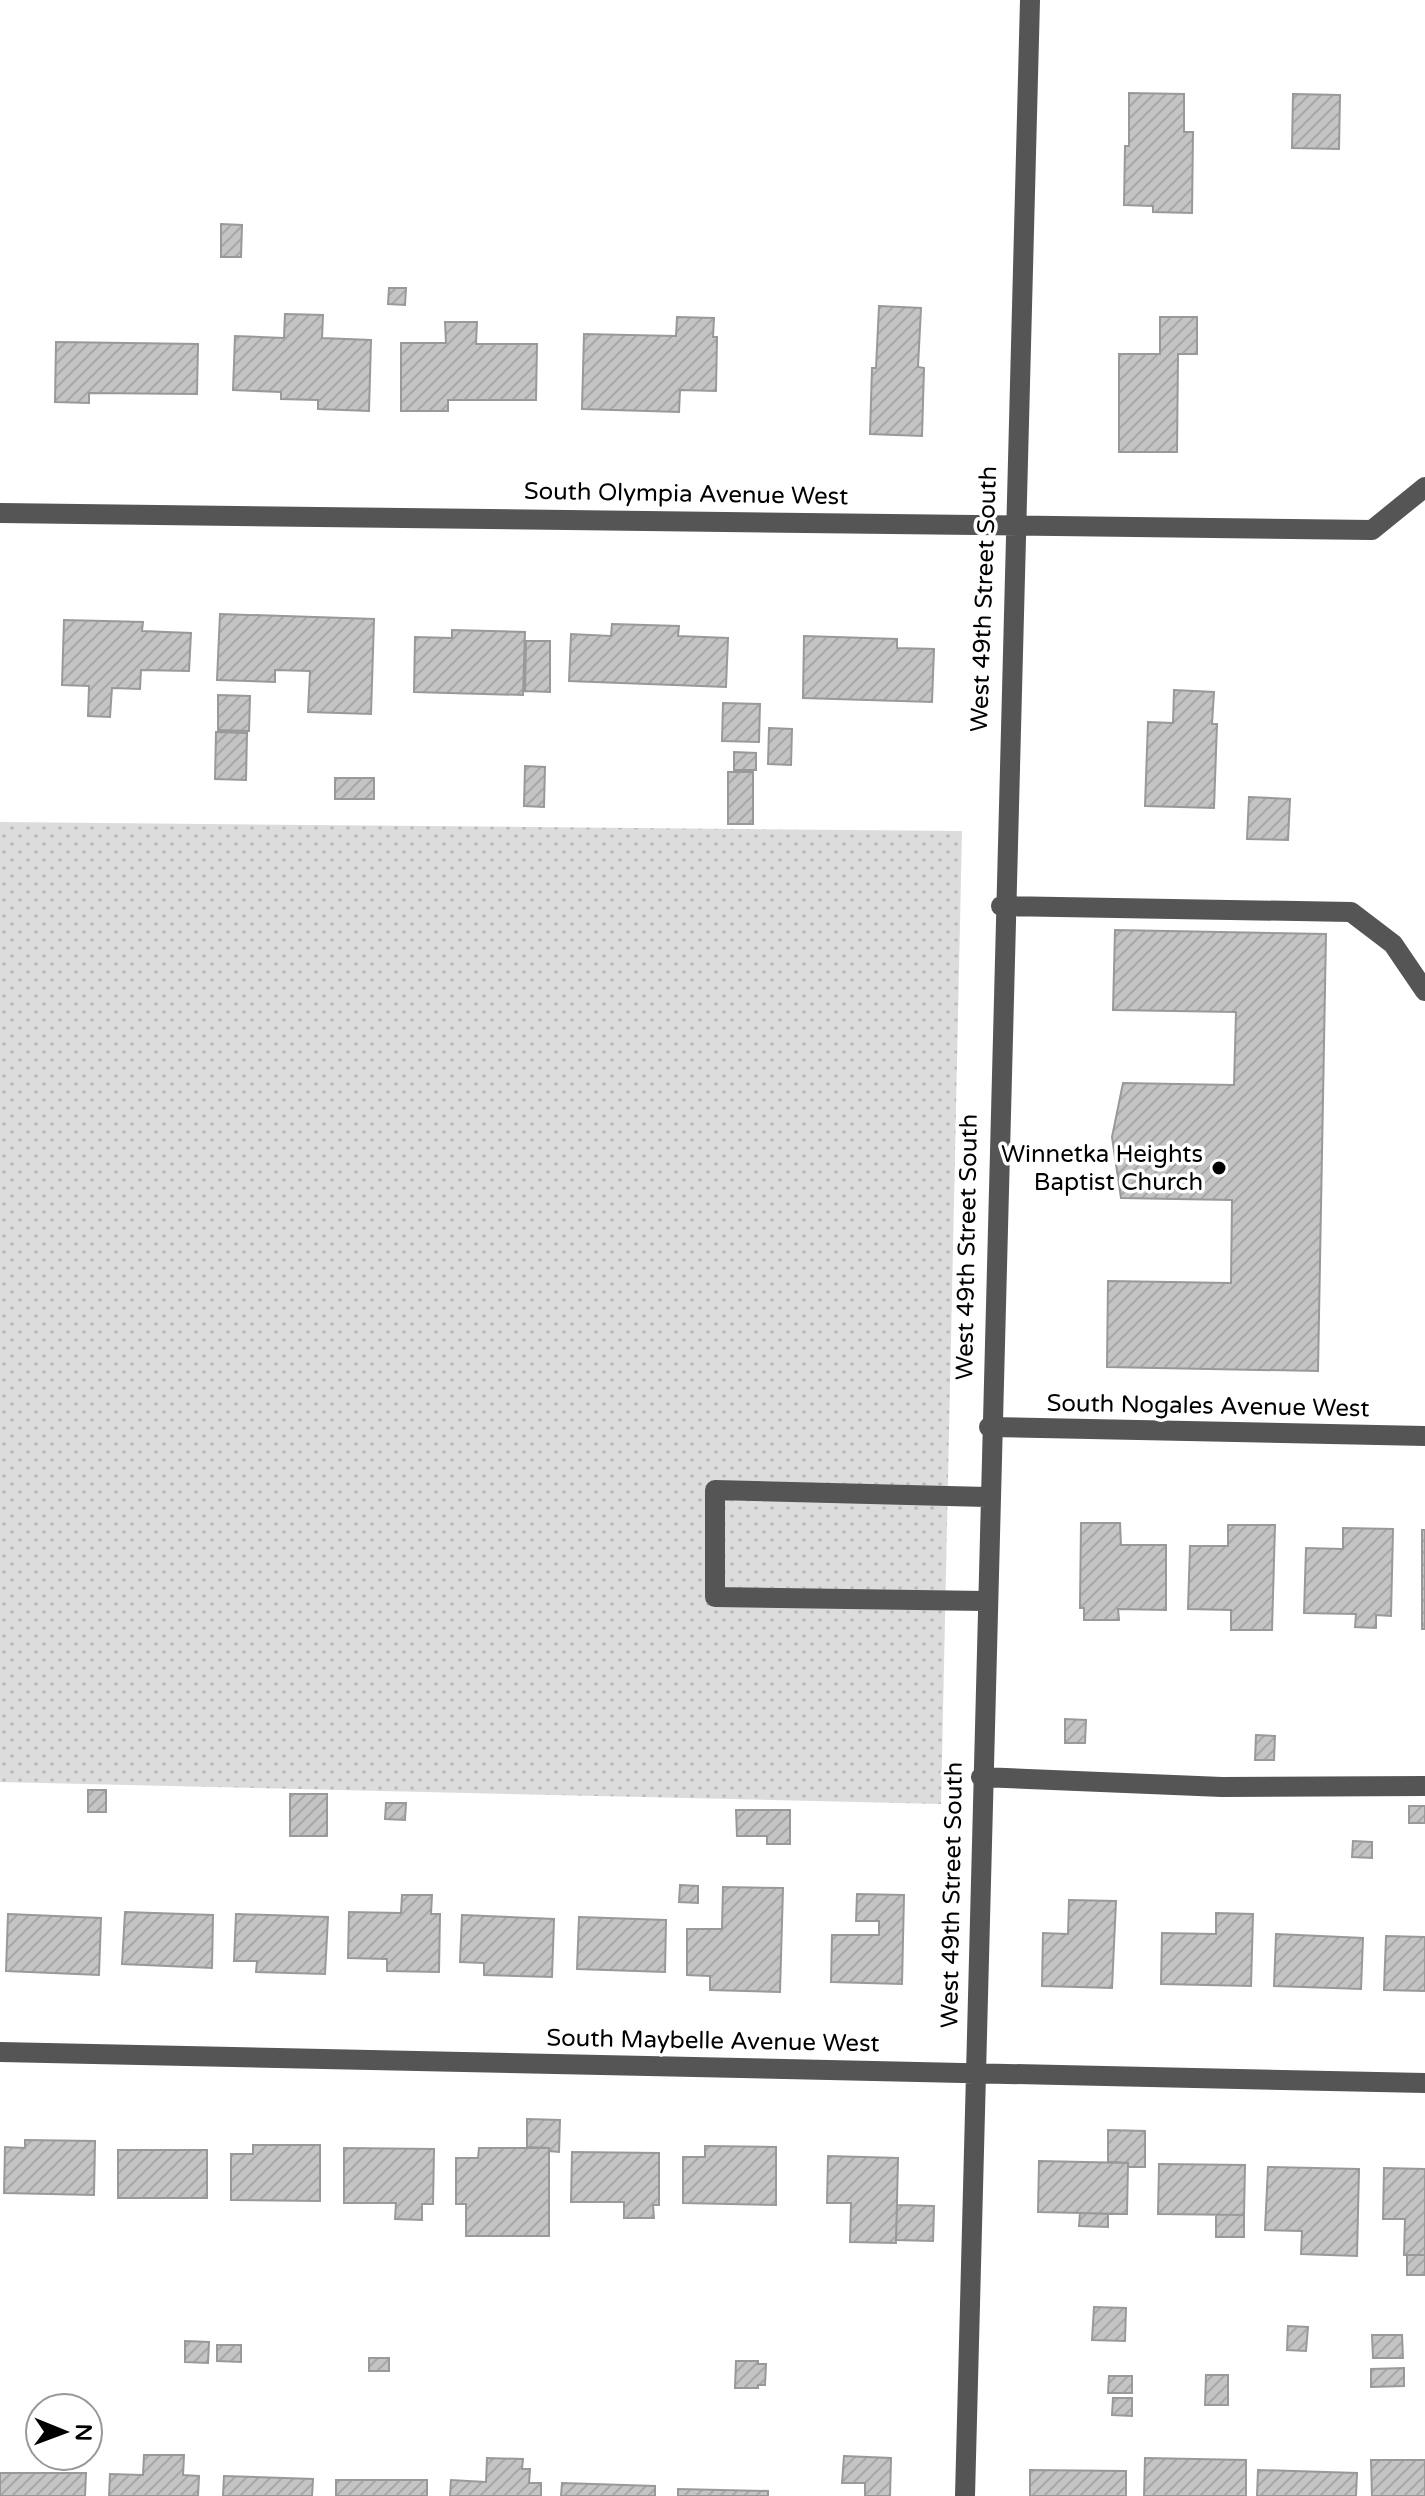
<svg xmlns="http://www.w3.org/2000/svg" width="1425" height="2496" font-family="'Varela Round',sans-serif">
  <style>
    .park { fill: url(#park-dots) }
    .building { fill: url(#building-hatch); stroke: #999; stroke-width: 2 }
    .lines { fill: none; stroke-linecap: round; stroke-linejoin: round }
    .minor { stroke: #555; stroke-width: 20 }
    .poi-dot { fill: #000; stroke: #fff; stroke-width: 3 }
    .labels { text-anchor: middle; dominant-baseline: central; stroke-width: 7; stroke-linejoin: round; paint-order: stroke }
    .street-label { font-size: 24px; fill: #000; stroke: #fff }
    .poi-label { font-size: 24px; fill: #000; stroke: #fff; text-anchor: end }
  </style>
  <defs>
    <pattern id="park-dots" width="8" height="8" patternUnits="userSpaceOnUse" patternTransform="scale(2)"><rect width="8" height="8" fill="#dcdcdc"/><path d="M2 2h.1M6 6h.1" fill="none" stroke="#bbb" stroke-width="1.8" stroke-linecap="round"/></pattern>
    <pattern id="building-hatch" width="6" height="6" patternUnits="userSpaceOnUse" patternTransform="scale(2)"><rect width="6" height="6" fill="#c4c4c4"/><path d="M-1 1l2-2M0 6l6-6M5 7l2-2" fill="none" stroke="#a7a7a7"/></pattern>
  </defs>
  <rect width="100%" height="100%" fill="#fff"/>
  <path class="park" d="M0 822 962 831 941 1804 0 1782Z"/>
  <path class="building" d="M1129 93 1184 94V132H1193L1192 213 1153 212V206L1124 205 1125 146H1129Z
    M1293 94 1340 95 1339 149 1292 148Z
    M221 224 242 225 241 257H221Z
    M389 288H406L405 305 388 304Z
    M879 306 921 308 918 367 924 368 922 436 870 434 872 368H876Z
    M285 314 323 315 322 338 371 340 369 411 318 409V400L281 399V392L233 390 235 336 284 338Z
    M677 317 714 318 713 337H717L716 391 680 390 679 412 582 409 584 334 676 336Z
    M1160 317H1197V354H1178L1177 452H1119V354H1160Z
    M445 322H477L476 344H537L536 400H448V411H401V343H446Z
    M56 342 198 344 197 394 89 393V403L55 402Z
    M220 614 374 619 371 714 308 712 310 671 275 670V682L217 680Z
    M64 620 143 622 142 631 191 633 189 671 141 670 140 689 112 688 110 717 88 716 89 686 62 685Z
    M612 624 679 626 678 636 728 638 726 687 569 681 571 634 611 636Z
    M452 630 525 632 523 695 414 692 415 637 452 638Z
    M804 636 897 639V648L934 649 932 702 803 698Z
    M526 641H550V692L525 691Z
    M1174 690 1214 692 1212 724H1217L1214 808 1145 806 1148 722 1173 723Z
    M218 695 250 696 249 731 218 730Z
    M723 703 760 704 759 742 722 741Z
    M769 728 792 729 791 765 768 764Z
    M216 732 247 733 246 780 215 779Z
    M734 752 756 753V770H734Z
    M525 766 545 767 544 807 524 806Z
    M728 772H753V824H728Z
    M335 778H374V799H335Z
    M1249 797 1290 799 1288 840 1247 839Z
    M1115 930 1326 934 1318 1371 1107 1367 1108 1281 1231 1283 1232 1200 1121 1198 1112 1137 1123 1083 1234 1085 1236 1012 1113 1010Z
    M1081 1523H1120L1121 1545H1166V1610L1118 1609 1119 1620H1084V1608H1080Z
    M1228 1525H1275L1272 1630H1231V1610L1188 1609 1190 1546H1228Z
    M1343 1528 1393 1529 1391 1616 1376 1615V1628L1355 1627 1356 1614 1304 1613 1306 1548 1343 1549Z
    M1422 1530H1425V1629H1422Z
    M1065 1719 1086 1720 1085 1743H1065Z
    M1256 1735 1275 1736 1274 1760H1255Z
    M88 1790H106V1812H88Z
    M290 1794H327V1836H290Z
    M386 1803H406L405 1820 385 1819Z
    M1409 1806H1425V1823H1409Z
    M736 1810H790V1844H767V1836H737Z
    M1353 1841 1372 1842V1858L1352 1857Z
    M680 1885 698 1886V1903L679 1902Z
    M723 1887 783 1888 780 1992 710 1990V1976L687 1975V1929H722Z
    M857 1894 904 1895 902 1984 831 1982 832 1935H879V1921H856Z
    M402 1895H432L431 1914H440L439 1972 387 1971V1959L348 1958 349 1912 401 1913Z
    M1069 1900 1116 1901 1112 1988 1042 1986 1043 1933 1068 1934Z
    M125 1912 213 1915 212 1968 122 1964Z
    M1216 1913 1253 1914 1251 1986 1161 1984 1162 1933 1216 1934Z
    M8 1914 101 1918 99 1975 6 1971Z
    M236 1914 328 1917 325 1974 256 1972 257 1961H234Z
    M462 1915 554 1919 552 1977 484 1975V1963L460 1962Z
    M579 1917 666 1920 665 1972 577 1969Z
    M1276 1934 1363 1938 1361 1989 1274 1986Z
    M1386 1936 1425 1937V1991L1384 1990Z
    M527 2119 560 2120 559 2152 549 2151V2148L527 2147Z
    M1108 2130 1145 2131V2167H1128V2163L1108 2162Z
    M25 2140 95 2141 94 2195 4 2193 5 2147 25 2148Z
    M253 2145H320V2201L231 2200V2154H253Z
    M705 2146 776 2147V2205L683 2203V2157H705Z
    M344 2148 434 2149 433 2204H422V2220L395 2219 396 2203H344Z
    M479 2148H549V2236H466V2204H456V2158H478Z
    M118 2150H207V2198H118Z
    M572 2152 659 2153V2205H653L654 2218H624V2202H571Z
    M828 2156 898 2158 896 2243 850 2242 851 2203H827Z
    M1039 2161 1128 2163 1127 2214 1038 2212Z
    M1159 2164 1245 2165 1244 2215 1158 2214Z
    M1268 2167 1359 2169 1357 2256 1301 2254 1302 2231 1265 2230Z
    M1384 2168 1425 2169V2255H1404L1405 2219H1383Z
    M897 2205 934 2206 933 2241 896 2240Z
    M1080 2213 1108 2214V2227L1079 2226Z
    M1216 2215H1244V2237H1216Z
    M1407 2255H1425V2275H1407Z
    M1094 2307 1126 2308 1125 2341 1092 2340Z
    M1288 2326 1308 2327 1306 2351 1287 2350Z
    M1372 2335H1402L1403 2358H1373Z
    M185 2341 209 2342 208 2363 185 2362Z
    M217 2345H241V2362L217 2361Z
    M369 2358H389V2371H369Z
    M736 2361H758V2364H766L765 2385H758V2388H735Z
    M1404 2368V2386L1371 2387V2369Z
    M1206 2375H1228V2405H1205Z
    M1109 2376H1132V2393H1108Z
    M1113 2398H1132V2416L1112 2415Z
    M144 2455H184L183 2475 199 2476 198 2496H109L110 2474 143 2475Z
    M844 2456 891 2458 890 2496H865V2483H842Z
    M487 2458 523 2459 522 2469H530L529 2483H541V2496H450L451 2480 486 2482Z
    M1145 2458 1246 2460V2496H1144Z
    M1371 2460H1425V2496H1372Z
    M1030 2470 1126 2471V2496H1030Z
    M1258 2470 1357 2473 1356 2496H1257Z
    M0 2473H86L85 2496H0Z
    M224 2476 313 2479 312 2496H223Z
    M336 2480H427V2496H336Z
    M562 2483 655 2486V2496H561Z
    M678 2489 768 2491V2496H678Z"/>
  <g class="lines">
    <path class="minor" d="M0 513 1372 530 1425 487
      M1001 906 1351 912 1393 944 1425 991
      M989 1427 1425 1436
      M985 1601 715 1597V1490L987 1497
      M981 1777 1222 1787 1425 1786
      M0 2052 1425 2083
      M965 2496C982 1664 1001 832 1030 0"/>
  </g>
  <circle class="poi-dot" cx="1219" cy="1168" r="8"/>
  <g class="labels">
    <g class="street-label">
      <text transform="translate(686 494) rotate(1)">South Olympia Avenue West</text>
      <text transform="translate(984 599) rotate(-88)">West 49th Street South</text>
      <text transform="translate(967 1247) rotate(-89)">West 49th Street South</text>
      <text transform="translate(1208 1406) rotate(1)">South Nogales Avenue West</text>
      <text transform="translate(952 1895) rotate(-89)">West 49th Street South</text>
      <text transform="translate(713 2041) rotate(1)">South Maybelle Avenue West</text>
    </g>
    <g class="poi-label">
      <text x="1203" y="1154">Winnetka Heights<tspan x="1203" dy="28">Baptist Church</tspan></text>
    </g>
  </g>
  <g transform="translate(64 2432) rotate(91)"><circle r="38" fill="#ffffff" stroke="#999999" stroke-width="2"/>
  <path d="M0-6L14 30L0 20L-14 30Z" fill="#000000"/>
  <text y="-12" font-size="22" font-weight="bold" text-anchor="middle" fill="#000000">N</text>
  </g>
</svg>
